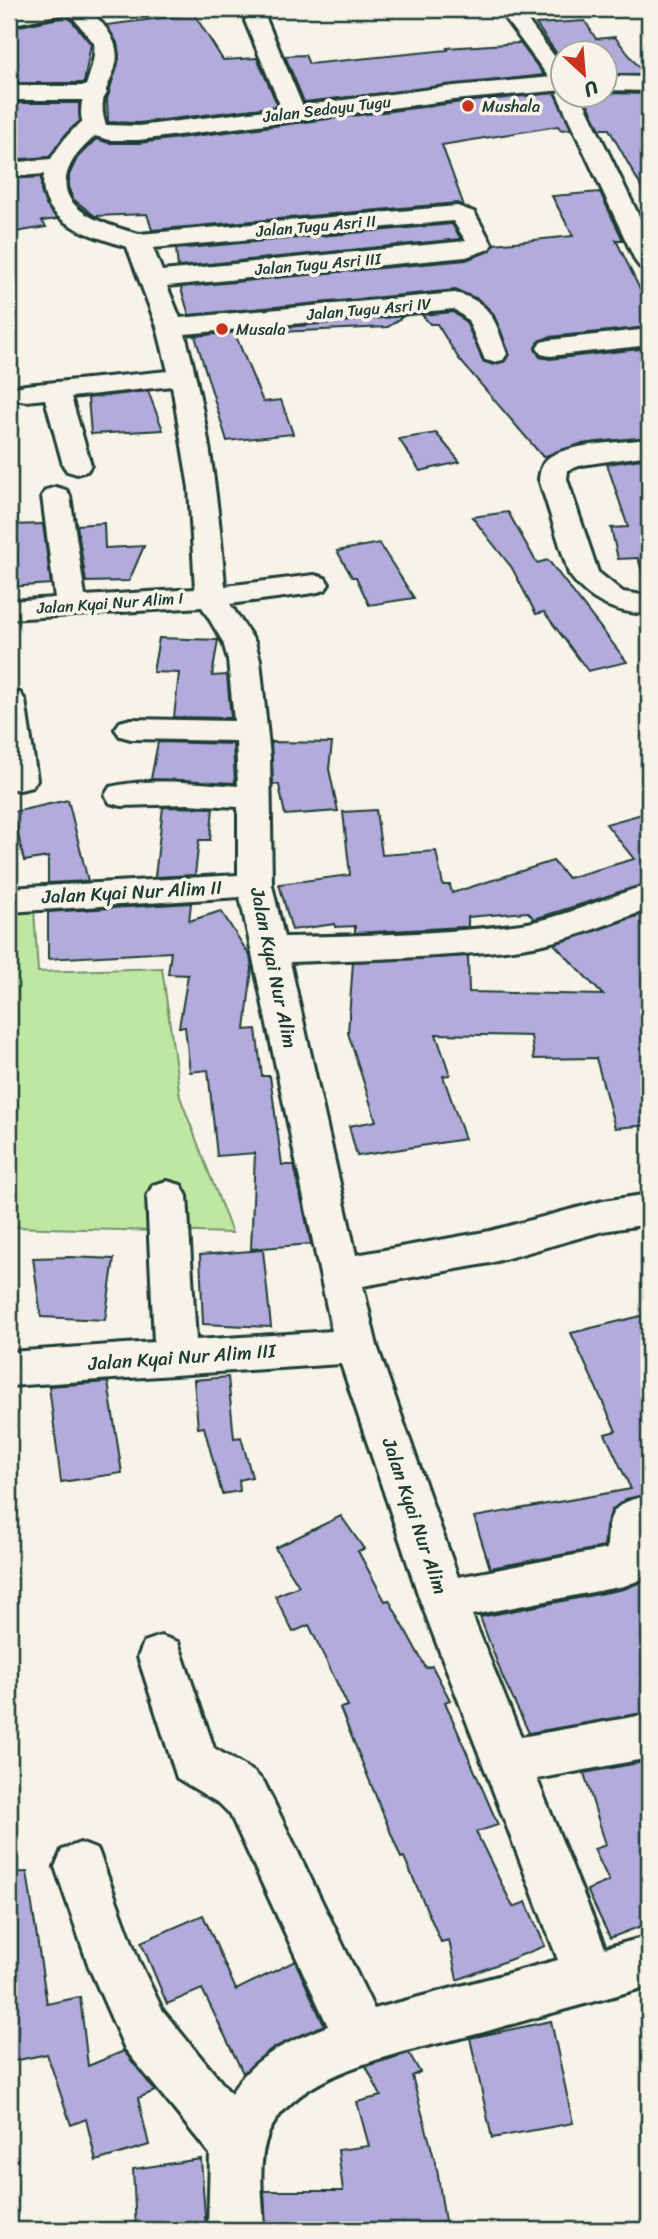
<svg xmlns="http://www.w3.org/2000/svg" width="658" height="2239" font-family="Sriracha,sans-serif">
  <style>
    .green { fill: #c0e7a2; stroke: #70926b; stroke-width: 2 }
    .building { fill: #b2abdc; stroke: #1f3d34; stroke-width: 2 }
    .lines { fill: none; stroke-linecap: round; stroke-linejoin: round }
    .street-casing { stroke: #1f3d34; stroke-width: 6 }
    .secondary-casing { stroke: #1f3d34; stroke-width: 6 }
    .street { fill: #f7f3e8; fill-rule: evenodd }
    .secondary { fill: #f7f3e8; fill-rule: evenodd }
    .poi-dot { fill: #c8321e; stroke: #f7f3e8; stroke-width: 2.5 }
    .labels { text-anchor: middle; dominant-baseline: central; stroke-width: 7; stroke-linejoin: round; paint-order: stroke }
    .far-poi-label { font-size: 16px; fill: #1f3d34; stroke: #f7f3e8; text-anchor: start }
    .far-street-label { font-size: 16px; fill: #1f3d34; stroke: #f7f3e8 }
    .street-label { font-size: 19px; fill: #1f3d34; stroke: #f7f3e8 }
  </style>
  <rect width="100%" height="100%" fill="#f7f3e8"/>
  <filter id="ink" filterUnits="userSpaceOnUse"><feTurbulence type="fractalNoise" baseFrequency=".0143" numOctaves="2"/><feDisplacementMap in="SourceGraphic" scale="14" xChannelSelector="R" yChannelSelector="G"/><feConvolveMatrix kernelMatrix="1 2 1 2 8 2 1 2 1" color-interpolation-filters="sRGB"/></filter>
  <g filter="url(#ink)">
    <path class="green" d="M34 910 38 972 162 968 180 1097 232 1233 9 1227V912Z"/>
    <path class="building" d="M66 14 91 44 84 83H18L10 28 64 17Z
      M194 14 223 60 257 58 278 106 139 123 108 122 107 99 119 58 117 43 106 25Z
      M585 21 596 39 615 37 644 74H606V52H564V64L536 24Z
      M520 43 544 75 304 102 285 56 305 55 309 64 448 50 447 48Z
      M555 93 571 129 561 130 558 126 442 145 464 206 457 203 152 230 147 214 95 216 73 199 69 188V175L77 158 96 139 109 143H139L454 103Z
      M606 93 649 94V201L609 129H600L583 94Z
      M9 103H79L80 121 67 133 49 157 9 160Z
      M41 177V191L46 205 58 219 42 221 46 227 9 233V179Z
      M600 192 623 240H616L649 308V327L549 337 539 341 535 349 540 357 550 359 649 348V437L580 444 543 457 459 359 437 324H430L422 315 453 312 466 322 483 361 493 365 505 361 509 353 493 313 478 299 456 290 189 315 182 292 181 287 466 260 490 251 494 244 573 236 552 196Z
      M452 224 461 239 178 267 176 249Z
      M404 316 388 327 235 334 263 402 281 400 293 434 227 441 195 336Z
      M148 391 163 430 91 434 88 398Z
      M436 433 460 462 420 471 399 439Z
      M649 458V573L643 574 638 558 618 559 611 528 628 527 607 464Z
      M508 512 537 563 548 560 627 662 588 671 544 612 536 614 512 568 472 517Z
      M104 523 105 548 144 546 129 581 86 582 77 525Z
      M43 524 51 584 9 587V525Z
      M379 543 414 598 369 605 356 577H352L337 551Z
      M159 638 218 640 212 676 227 675 231 718 174 717 179 673 153 672Z
      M158 742 233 744 235 783 151 779Z
      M271 742 332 743 329 769 338 811 285 815 279 785 273 784Z
      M68 800 88 881 48 883V857L24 861 13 812Z
      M163 807 213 808 210 840H199L195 875 155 877Z
      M376 810 382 855 436 851 443 885H450L452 893 553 861 568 878 634 859 606 824 649 812V883L534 919 528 912 468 917V927H462L355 933V926L335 927V924L292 930 279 884 350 875 343 812Z
      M191 903 189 921 221 911 250 956 252 968 245 1030 256 1029 262 1076H270L282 1165H294L311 1244 251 1249 255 1153 217 1156 208 1070 190 1072 185 1027H179L188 975 168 974 171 952 48 959V912Z
      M649 912V1125L615 1128 596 1058 534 1059 531 1036 436 1034 450 1075 443 1076 465 1139 357 1156 349 1126 376 1121 348 1033 353 962 468 956 469 992 603 995 554 944Z
      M263 1250 271 1327 203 1324 200 1255Z
      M70 1257 114 1259 105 1320 41 1317 33 1258Z
      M649 1314V1494L626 1499 612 1510 606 1527 604 1547 490 1568 474 1517 631 1489 605 1434 616 1431 571 1333Z
      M228 1377 234 1438 241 1437 252 1477 239 1480 240 1491 222 1494 204 1427 198 1428 194 1380Z
      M108 1382 122 1473 61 1482 49 1386Z
      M341 1516 364 1549 358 1551 385 1601 389 1600 426 1668 432 1666 450 1700 445 1702 498 1825 476 1832 513 1907 526 1902 545 1946 457 1980 449 1940 441 1942 404 1857 401 1858 340 1708 348 1706 309 1625 293 1632 275 1596 299 1586 275 1548Z
      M649 1571V1712L529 1733 503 1678 480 1617 624 1589 641 1582Z
      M649 1761V1923L610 1938 587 1890 609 1881 594 1849 606 1845 584 1773Z
      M27 1872 47 2004 80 1997 88 2066 124 2051 155 2091 138 2098 149 2145 96 2161 86 2119 71 2125 47 2054 9 2062V1873Z
      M203 1915 236 1990 295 1961 324 2025 271 2049 243 2073 202 1989 167 2004 141 1942Z
      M551 2021 573 2123 492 2138 470 2038Z
      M409 2053 420 2072 412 2076 437 2169 445 2222 380 2230H266L264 2191H343L338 2150 369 2146 357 2102 381 2096 366 2066Z
      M201 2159 206 2230H136L133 2169Z"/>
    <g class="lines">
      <defs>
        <path id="street" d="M27 9H66L63 14 9 25V13Z
          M498 9H519L564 69V94H580L649 237V270L640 267 636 262 557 94 559 91Z
          M256 15 264 16 267 21 305 112 302 117H286L283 112 245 21 248 16Z
          M9 86H96L104 88 107 93 104 98 96 100H9Z
          M93 118 101 120 105 125C96 137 84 145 75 157 42 207 103 224 139 234L457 206 474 212 492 244 489 249 466 257 167 286 180 318 455 293C492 302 495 321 507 354L503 360 494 362 485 360 468 320 454 309 185 334C208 419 218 498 225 586L314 575 325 578 329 584 325 590 314 593 230 604 255 642 260 660 270 757 272 885 284 937C363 935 443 934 521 924 565 918 606 896 649 885V909C608 924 565 942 521 948 445 958 366 959 290 962L356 1255 490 1231 603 1201 649 1194V1224L603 1231 490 1263 363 1286 377 1346 458 1577 607 1549C608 1514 611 1502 649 1496V1567L640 1580 624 1586 472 1615 521 1737 649 1714V1758L537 1779 605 1948 649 1936V1986C594 2002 539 2016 484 2032 422 2049 308 2065 273 2125 255 2153 263 2199 264 2230H208L210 2154 125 2049 89 1967 55 1867 62 1850 80 1843 98 1850 138 1959 163 2011 231 2094C251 2057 290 2041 328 2026L230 1814 220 1804 177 1778 138 1657 144 1642 161 1636 178 1642 214 1748 254 1772 264 1782 374 2009 558 1960 420 1600 341 1364 9 1386V1352L154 1342 147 1196 153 1185 167 1181 181 1185 187 1196 196 1340 332 1331 240 897 9 912V888L238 875V807L188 804 122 806 110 803 105 795 110 787C150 777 197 783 238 786L236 741 131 739 120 736 115 729 120 722 131 719 234 721 228 660 223 642 202 607 9 619V601L55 598 42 496 46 490 56 487 66 490 70 496 85 596 195 589 189 488 172 386 71 397 91 465 87 471 77 474 67 471 63 465 45 399 26 401 16 399 12 393 16 387 26 385 168 371 157 327 127 247C91 235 36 223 44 174L9 177V163L51 159C61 143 74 123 93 118ZM453 221 466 241 162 271 153 248Z
          M649 329V345L550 356 541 354 537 348 541 342 550 340Z
          M649 439V455L582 465 568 470 567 479 598 572 623 592 649 596V614C615 613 589 602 569 574L539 479C540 472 541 465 547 459 564 444 625 442 649 439Z
          M9 690 20 693 25 700 37 780 32 787 20 790 9 788Z"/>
        <path id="secondary" d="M66 9H88C151 66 88 78 106 125L139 126 454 86 564 76V90L454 100 139 140H109L88 134C68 106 98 73 94 43Z
          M606 76 649 77V91L606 90Z"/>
      </defs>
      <use href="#street" class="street-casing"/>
      <use href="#secondary" class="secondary-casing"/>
      <use href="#street" class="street"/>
      <use href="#secondary" class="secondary"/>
    </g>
  </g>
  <g class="poi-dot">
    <circle cx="468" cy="106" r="7"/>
    <circle cx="222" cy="329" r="7"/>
  </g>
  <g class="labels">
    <g class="far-poi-label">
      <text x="482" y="106">Mushala</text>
      <text x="236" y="329">Musala</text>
    </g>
    <g class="far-street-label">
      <text transform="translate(327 109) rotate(-7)">Jalan Sedayu Tugu</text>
      <text transform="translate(316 226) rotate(-5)">Jalan Tugu Asri II</text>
      <text transform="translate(318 264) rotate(-5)">Jalan Tugu Asri III</text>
      <text transform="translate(369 309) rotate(-5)">Jalan Tugu Asri IV</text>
      <text transform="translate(110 603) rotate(-4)">Jalan Kyai Nur Alim I</text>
    </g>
    <g class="street-label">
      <text transform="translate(132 892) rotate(-3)">Jalan Kyai Nur Alim II</text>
      <text transform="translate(274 968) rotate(78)">Jalan Kyai Nur Alim</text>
      <text transform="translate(182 1357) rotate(-4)">Jalan Kyai Nur Alim III</text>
      <text transform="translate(415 1516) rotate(71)">Jalan Kyai Nur Alim</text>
    </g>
  </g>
  <rect width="658" height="2239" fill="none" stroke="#f7f3e8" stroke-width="35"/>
  <rect x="18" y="18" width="623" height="2204" fill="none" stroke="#1f3d34" stroke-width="2.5" filter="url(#ink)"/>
  <g transform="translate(584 74) rotate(154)"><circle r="33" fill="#f7f3e8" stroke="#a1aaa0" stroke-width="2"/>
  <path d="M0-5L12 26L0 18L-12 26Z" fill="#c8321e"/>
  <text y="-10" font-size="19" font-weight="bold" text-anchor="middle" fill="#1f3d34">U</text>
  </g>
</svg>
